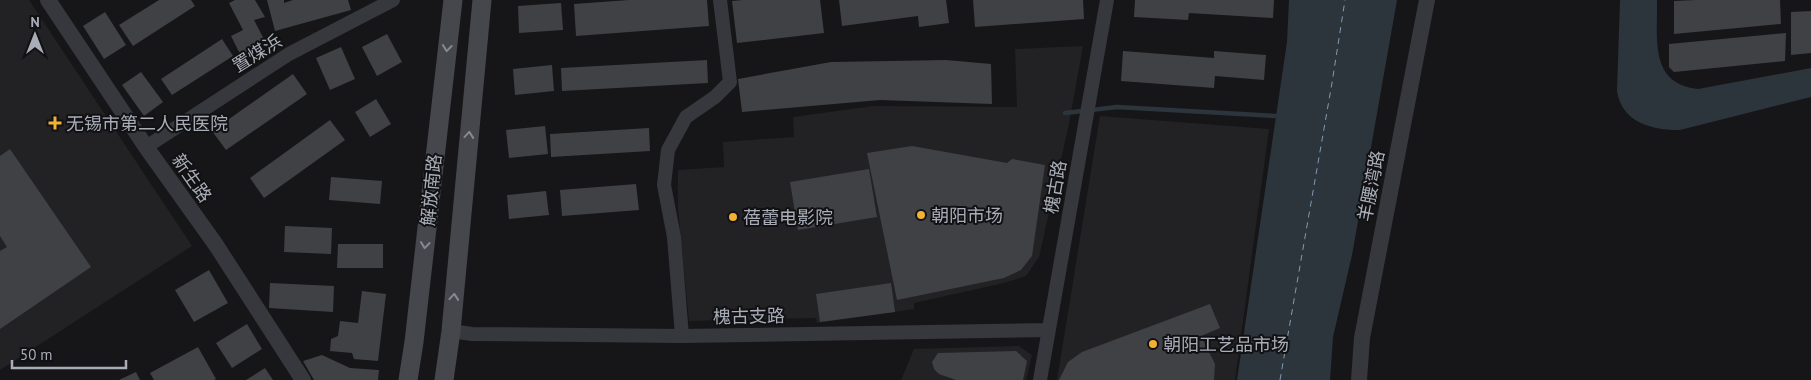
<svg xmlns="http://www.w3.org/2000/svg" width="1811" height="380" font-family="'PT Sans','Noto Sans SC',sans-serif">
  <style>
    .built { fill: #222225 }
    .water { fill: #2c353c }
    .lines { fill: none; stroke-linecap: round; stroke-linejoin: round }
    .stream { stroke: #2c353c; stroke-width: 4.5 }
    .ferry { stroke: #7f9bb3; stroke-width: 1; stroke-dasharray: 6 5; stroke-linecap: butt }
    .building { fill: #404145 }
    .minor { stroke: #37383d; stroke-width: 14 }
    .tertiary { stroke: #37383d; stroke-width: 16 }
    .secondary { stroke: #45474d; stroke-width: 19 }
    .oneway { stroke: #858993 }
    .poi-dot { fill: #f2b134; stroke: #111113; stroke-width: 2 }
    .labels { text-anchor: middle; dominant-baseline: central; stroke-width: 4; stroke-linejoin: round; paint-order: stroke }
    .street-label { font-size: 18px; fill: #a8adb8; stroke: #111113 }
    .poi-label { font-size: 18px; fill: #a8adb8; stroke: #111113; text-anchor: start }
  </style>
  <rect width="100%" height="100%" fill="#161618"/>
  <path class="built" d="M0 0H29L192 246 0 370Z
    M1083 46 1069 124 1039 257 1026 276 1004 283 914 303V309L817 323 816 318 689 321 678 209V170L724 167 723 142 794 137 793 117 873 106 1017 107 1015 49Z
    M1100 116 1269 129 1235 380H1057Z
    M1019 346 1032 355 1026 380H901L914 349Z"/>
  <path class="water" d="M1289 0H1397L1352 255 1333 337 1330 380H1237L1287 42Z
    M1620 0H1657C1658 37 1648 84 1698 89L1811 68V97L1680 130C1652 130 1622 123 1617 91Z"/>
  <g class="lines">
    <path class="stream" d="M1065 113 1117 107 1276 116"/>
    <path class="ferry" d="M1280 380 1332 83 1345 0"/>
  </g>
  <path class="building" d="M159 0H191L195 6 133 46 119 25Z
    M235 0H255L265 17 254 20 266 43 241 56 231 36 243 30 229 3Z
    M267 0H284V3L293 0H348L351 10 275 31Z
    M629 0H707L709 26 576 36 574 4Z
    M743 0H820L824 33 737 43 732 1Z
    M839 0H946L949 23 919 27 918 16 842 26Z
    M973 0H1083L1084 19 975 27Z
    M1135 0H1274L1273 18 1189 13 1188 20 1134 17Z
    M1696 0H1780L1781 24 1674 34V1Z
    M561 3 563 30 519 33 518 6Z
    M1811 11V53L1791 55V12Z
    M105 12 126 45 104 59 83 26Z
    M1786 33 1785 61 1674 72 1669 67V44Z
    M387 34 402 62 377 76 362 47Z
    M222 39 233 56 172 95 161 79Z
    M341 47 355 79 330 90 316 58Z
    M1123 51 1214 58V51L1266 55 1264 80 1215 76 1214 88 1121 81Z
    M707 60 708 83 562 91 561 68Z
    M946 60 991 64 992 104 880 100 742 112 738 79 831 62Z
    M552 65 554 91 515 95 513 69Z
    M141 72 163 102 144 116 122 85Z
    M293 74 307 94 226 150 212 131Z
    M376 99 391 124 370 137 355 112Z
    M330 120 345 140 264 198 250 178Z
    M545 126 548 154 509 158 506 130Z
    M649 128 650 151 551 157 550 134Z
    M912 146 1007 163 1012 159 1045 165 1032 256 1021 270 1004 278 897 300 867 153Z
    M10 149 91 267 0 329V251L7 247 0 236V156Z
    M869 169 877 217 798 230 790 182Z
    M331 177 382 181 380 204 329 200Z
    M636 184 639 210 562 216 560 190Z
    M546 191 549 215 509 219 507 195Z
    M285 226 332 228 331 254 284 252Z
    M338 244H383V268H337Z
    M209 270 228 303 194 322 175 290Z
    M270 283 334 286 333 312 269 308Z
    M891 283 895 312 820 322 816 294Z
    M362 291 386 294 378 361 354 359 352 353 330 351 331 339 338 336 340 321 358 323Z
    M1210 304 1220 328 1201 336 1215 364 1214 380H1059L1068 362 1082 352Z
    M247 324 262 349 232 368 216 343Z
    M198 347 216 379 214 380H154L150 373Z
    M1016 351 1027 361 1023 380H956L939 374 934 369 932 362 938 353Z
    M322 355 350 368 379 370 378 380H314L303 361Z
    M265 368 273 380H246Z
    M136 372 140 380H119Z"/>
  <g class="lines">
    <path class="minor" d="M146 147 289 54 393 0
      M451 331 472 334 682 336 1049 330
      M682 336 674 237 664 185 668 150 686 117 715 97 730 82 720 0
      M1040 380 1107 0"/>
    <path class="tertiary" d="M48 0 146 147 216 245 303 380
      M1359 380 1362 338 1427 0"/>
    <path class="secondary" d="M408 380 414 342 453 0
      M444 380 451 331 482 0"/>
  </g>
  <defs><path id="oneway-chevron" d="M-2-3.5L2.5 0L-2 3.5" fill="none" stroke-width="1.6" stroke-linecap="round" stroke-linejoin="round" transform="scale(1.25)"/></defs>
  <g class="oneway">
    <use href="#oneway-chevron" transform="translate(447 48) rotate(96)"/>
    <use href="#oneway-chevron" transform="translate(469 135) rotate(-85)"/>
    <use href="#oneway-chevron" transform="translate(425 245) rotate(96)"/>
    <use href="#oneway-chevron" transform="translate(454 297) rotate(-85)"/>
  </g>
  <g class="poi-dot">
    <path d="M52.5 115.5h5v5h5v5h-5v5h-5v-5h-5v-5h5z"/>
    <circle cx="921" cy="215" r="5"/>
    <circle cx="733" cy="217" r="5"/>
    <circle cx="1153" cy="344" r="5"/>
  </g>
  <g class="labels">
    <g class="street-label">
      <text transform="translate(257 53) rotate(-32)">置煤浜</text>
      <text transform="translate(192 178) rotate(55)">新生路</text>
      <text transform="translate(1371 186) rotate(-79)">羊腰湾路</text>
      <text transform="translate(1055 187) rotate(-80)">槐古路</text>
      <text transform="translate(431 190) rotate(-84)">解放南路</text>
      <text transform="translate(749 316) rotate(-1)">槐古支路</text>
    </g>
    <g class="poi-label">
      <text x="66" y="123">无锡市第二人民医院</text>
      <text x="931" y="215">朝阳市场</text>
      <text x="743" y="217">蓓蕾电影院</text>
      <text x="1163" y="344">朝阳工艺品市场</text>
    </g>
  </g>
  <g transform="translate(35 35)" stroke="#111113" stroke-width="4" paint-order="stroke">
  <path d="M0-4L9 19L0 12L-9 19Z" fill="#a8adb8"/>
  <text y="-8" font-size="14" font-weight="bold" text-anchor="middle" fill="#a8adb8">N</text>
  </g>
  <path d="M12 360v8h114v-8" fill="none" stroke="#a8adb8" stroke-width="2.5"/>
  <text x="20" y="360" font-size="15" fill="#a8adb8" stroke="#111113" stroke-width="4" paint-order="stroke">50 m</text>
</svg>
